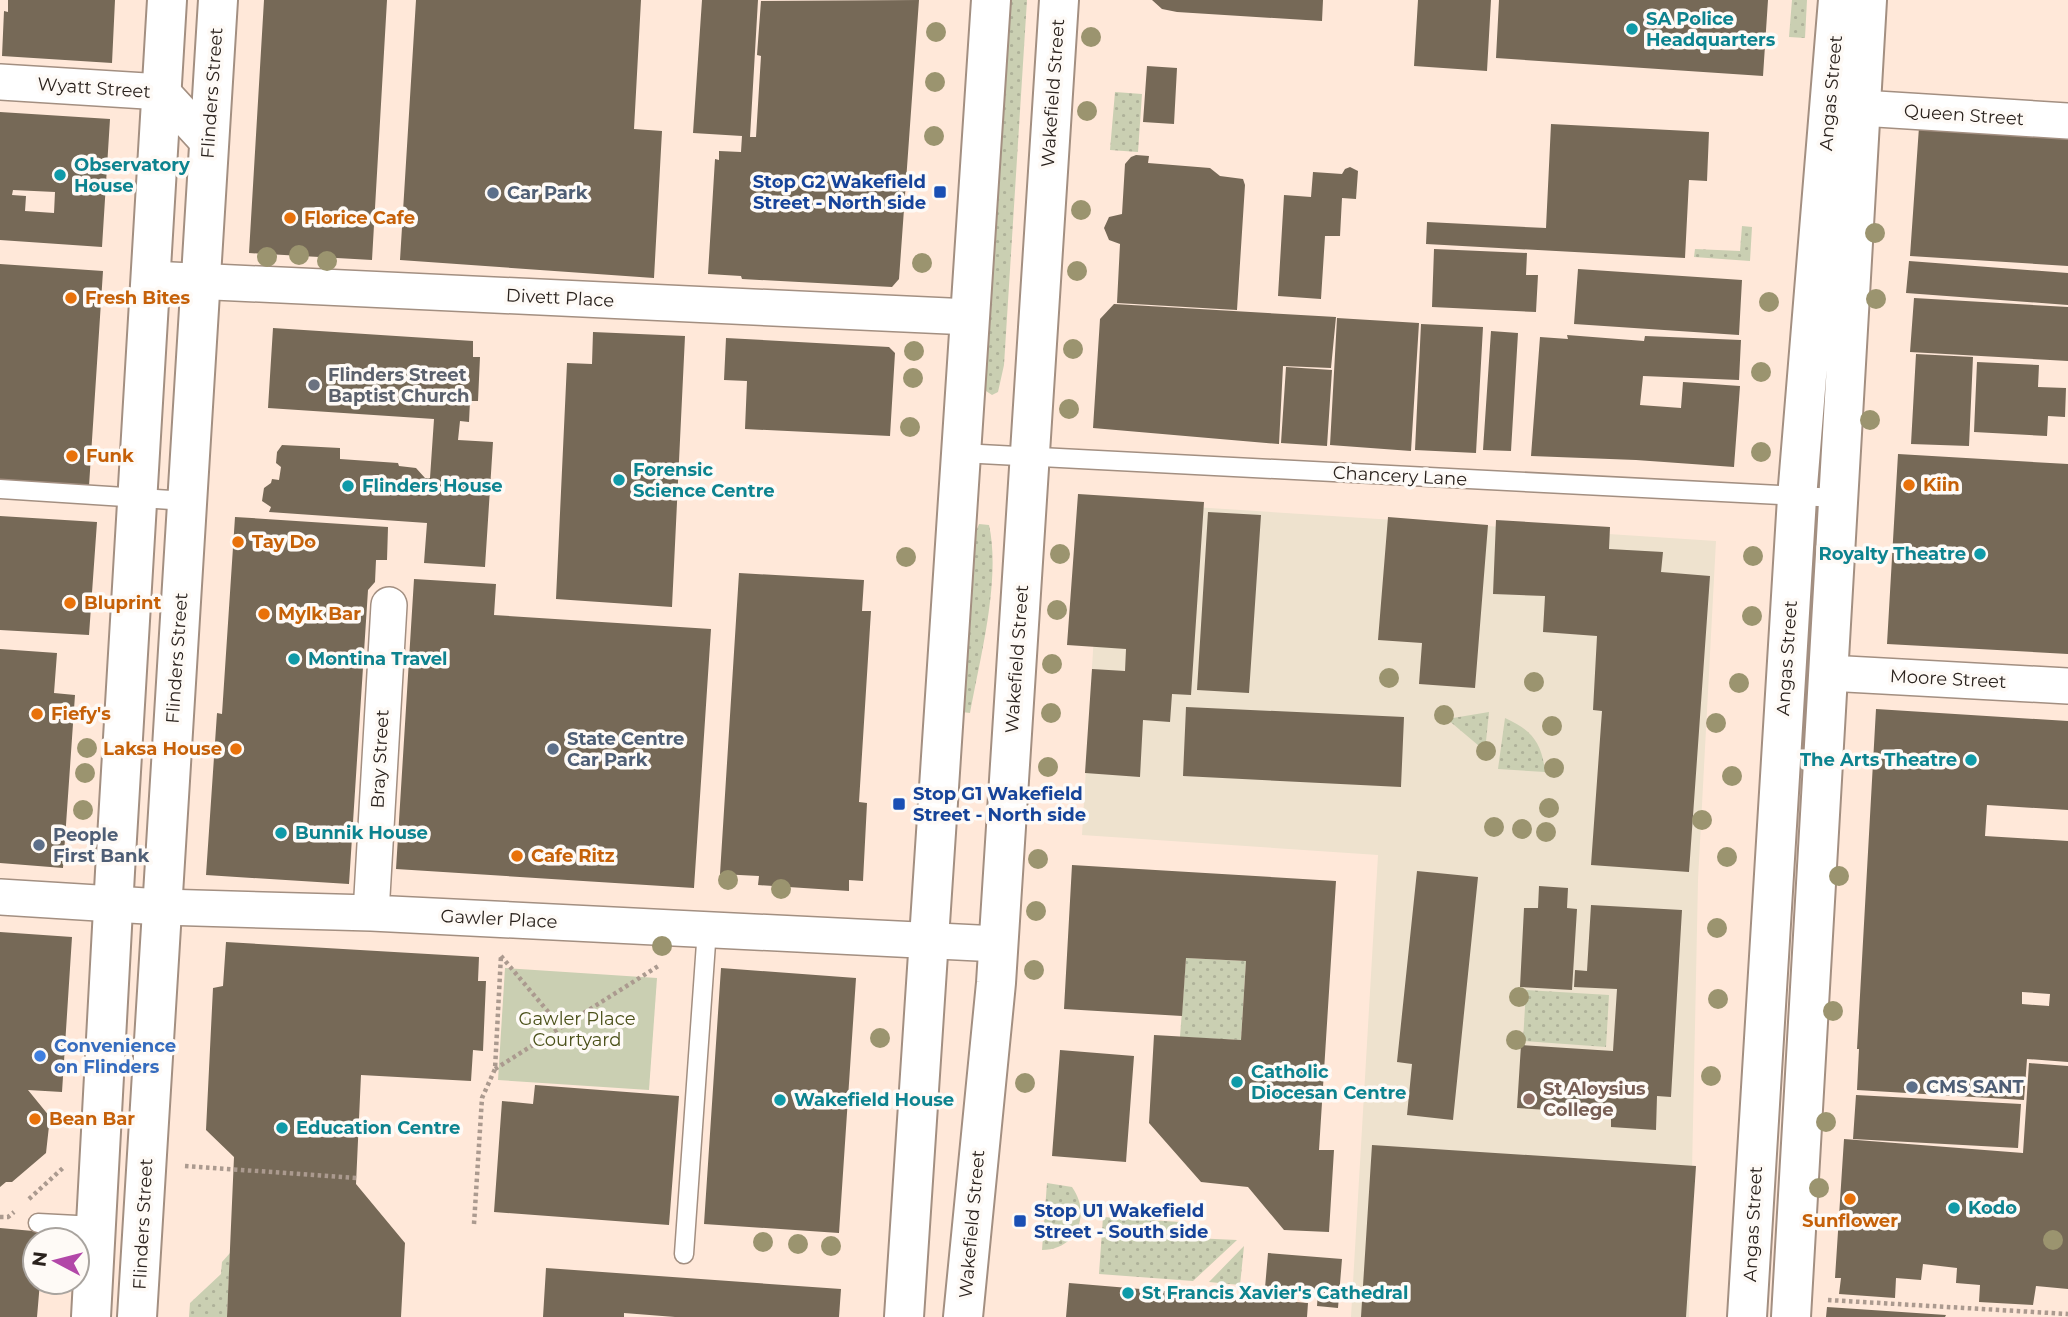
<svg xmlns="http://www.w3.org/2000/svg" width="2068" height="1317" font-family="Montserrat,sans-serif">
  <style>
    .education { fill: #eee2ce }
    .grass { fill: url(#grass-dots) }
    .park { fill: #cacfb2 }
    .building { fill: #766957; fill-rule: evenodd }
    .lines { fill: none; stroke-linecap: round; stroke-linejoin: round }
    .service-casing { stroke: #a38f81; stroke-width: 21 }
    .minor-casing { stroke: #a38f81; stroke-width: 38 }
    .tertiary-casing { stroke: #a38f81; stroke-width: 42 }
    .secondary-casing { stroke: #a38f81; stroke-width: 42 }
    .path { stroke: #ab9a8f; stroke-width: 4.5; stroke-dasharray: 3.5 3.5; stroke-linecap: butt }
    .service { stroke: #fff; stroke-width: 18 }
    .minor { stroke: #fff; stroke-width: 35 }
    .tertiary { stroke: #fff; stroke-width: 38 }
    .secondary { stroke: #fff; stroke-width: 38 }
    .tree { fill: #9b946f }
    .culture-dot { fill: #0f9aa8; stroke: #fefaf6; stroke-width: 2.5 }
    .transit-dot { fill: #1a4fb4; stroke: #fefaf6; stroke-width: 2.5 }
    .service-dot { fill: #5c6f8a; stroke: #fefaf6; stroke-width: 2.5 }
    .food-dot { fill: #e8710a; stroke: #fefaf6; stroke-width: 2.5 }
    .worship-dot { fill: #6b7280; stroke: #fefaf6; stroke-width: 2.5 }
    .shop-dot { fill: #3f7fe0; stroke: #fefaf6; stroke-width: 2.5 }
    .education-dot { fill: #8d6e63; stroke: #fefaf6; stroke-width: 2.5 }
    .labels { text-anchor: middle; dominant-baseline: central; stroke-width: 7; stroke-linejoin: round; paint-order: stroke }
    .culture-label { font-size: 18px; font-weight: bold; fill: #0d838f; stroke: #fefaf6; text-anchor: start }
    .street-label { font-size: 18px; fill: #2a221d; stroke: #fefaf6 }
    .transit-label { font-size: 18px; font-weight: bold; fill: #164399; stroke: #fefaf6; text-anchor: start }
    .service-label { font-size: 18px; font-weight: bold; fill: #4e5e75; stroke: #fefaf6; text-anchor: start }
    .food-label { font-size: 18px; font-weight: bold; fill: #c56008; stroke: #fefaf6; text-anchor: start }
    .worship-label { font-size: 18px; font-weight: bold; fill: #5b616d; stroke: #fefaf6; text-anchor: start }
    .park-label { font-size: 18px; fill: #4a5019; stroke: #fefaf6 }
    .shop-label { font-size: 18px; font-weight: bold; fill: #366cbe; stroke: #fefaf6; text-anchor: start }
    .education-label { font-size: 18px; font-weight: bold; fill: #785e54; stroke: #fefaf6; text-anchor: start }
  </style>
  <defs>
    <pattern id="grass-dots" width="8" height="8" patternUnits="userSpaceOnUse" patternTransform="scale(1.75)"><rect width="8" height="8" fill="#cacfb2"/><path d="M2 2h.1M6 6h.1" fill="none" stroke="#aeb199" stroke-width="1.8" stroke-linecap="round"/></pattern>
  </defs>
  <rect width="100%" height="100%" fill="#ffe8d9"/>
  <path class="education" d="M1102 501 1716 541 1698 880 1689 1317H1351L1378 855 1082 835Z"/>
  <path class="grass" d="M1007 0H1027L1004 365 998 392 992 395 986 391 984 377Z
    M1792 0H1807L1805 38 1789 37Z
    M1115 92 1142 94 1138 152 1110 150Z
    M1742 226 1752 227 1750 261 1694 257 1695 249 1740 251Z
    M979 524 989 525C1001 579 980 658 970 713L962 712 974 537Z
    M1489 712 1485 751 1447 719Z
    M1505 718C1532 730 1542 743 1545 772L1498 769Z
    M1186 958 1246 961 1241 1040 1180 1037Z
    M1526 990 1609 995 1606 1047 1523 1041Z
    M1047 1183 1072 1187C1092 1215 1076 1250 1042 1250Z
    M1103 1217 1180 1222 1193 1238 1237 1240 1193 1281 1099 1274Z
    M1244 1246 1240 1285 1209 1282Z
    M230 1253 227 1317H189L190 1303 221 1274 222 1262Z"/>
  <path class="park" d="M505 968 657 978 649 1090 498 1080Z"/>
  <path class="building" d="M8 0H115L112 63 2 56 4 11 8 12Z
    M264 0H387L372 260 249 253Z
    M416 0H641L634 129 662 131 654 278 400 260Z
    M702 0H758L750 137H756L761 56 757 55 761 1 919 0 899 279 892 287 742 279 741 276 708 274 715 159 719 160V151L741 152 742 136 693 133Z
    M1152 0H1323L1322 21 1177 12 1162 9Z
    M1418 0H1491L1487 71 1414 66Z
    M1499 0H1768L1763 76 1496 58Z
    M1147 66 1177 68 1174 124 1143 122Z
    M0 112 110 119 102 247 0 240ZM13 190 55 192 54 213 25 211 26 196 12 195Z
    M1551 124 1709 132 1707 181 1689 180 1685 258 1426 244 1427 222 1546 228Z
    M1919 127 2068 137V266L1910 256Z
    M1136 155 1149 156 1148 163 1210 168 1220 176 1243 179 1245 185 1237 310 1117 303 1120 244 1109 240 1104 228 1109 217 1122 214 1125 164 1131 157Z
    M1350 167 1358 171 1356 199 1342 198 1340 236H1325L1321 299 1278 296 1284 195 1311 197 1313 172 1342 174 1345 169Z
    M1434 249 1527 253 1526 275H1538L1536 312 1432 307Z
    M1909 261 2068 273V305L1906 293Z
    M0 264 103 271 89 486 0 480Z
    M1578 269 1742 280 1739 335 1574 324Z
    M1914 298 2068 307V361L1910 352Z
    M1114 304 1336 317 1331 368 1283 366 1279 444 1093 428 1100 319Z
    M1337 318 1419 323 1411 451 1330 445Z
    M1421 324 1483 327 1476 453 1415 450Z
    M273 328 473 341V357H480L478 401H470L469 422 460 421 458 440 493 442 485 567 424 563 427 523 269 512 271 507 262 501 264 488 271 483 272 479 279 480 281 467 276 463 277 452 282 445 340 448V459L398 463 399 466 416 468 425 478H430L434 419 268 408Z
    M1491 331 1518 333 1511 451 1483 450Z
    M593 332 685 336 672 607 556 599 567 363 592 364Z
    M1567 335 1644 341 1645 336 1741 340 1739 380 1643 376 1640 405 1681 408 1683 382 1740 386 1734 467 1636 460 1531 456 1540 337 1568 339Z
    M726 338 889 347 895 353 890 436 745 429 747 381 724 380Z
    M1916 354 1973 357 1969 446 1911 444Z
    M1977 362 2039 365 2038 387 2066 388 2065 417 2048 416 2047 436 1974 432Z
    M1286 367 1332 370 1327 446 1281 443Z
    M1898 454 2068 464V654L1887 644Z
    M1078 494 1204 502 1191 695 1172 694 1170 722 1143 720 1140 777 1085 773 1092 669 1125 671 1126 649 1067 645Z
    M1208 512 1261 515 1249 693 1197 690Z
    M0 516 97 522 89 635 0 630Z
    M235 517 388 527 387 560H376L375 582 368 590 349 884 206 875 217 713 222 714Z
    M1388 517 1488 525 1475 688 1419 684 1422 643 1378 640Z
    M1496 520 1610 527 1609 549 1663 552 1661 572 1710 576 1689 872 1591 865 1602 711 1593 710 1597 636 1543 632 1545 596 1493 594Z
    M739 573 864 580 862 611H871L859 802 867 803 863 881 849 880V891L758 885 759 876 720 874Z
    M414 579 496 584 494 615 711 629 694 888 396 869Z
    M0 649 57 653 54 693 75 695 63 868 0 863Z
    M1186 707 1404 717 1401 787 1183 776Z
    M1876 709 2068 721V810L1987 805 1985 836 2068 841V1062L2027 1059 2024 1100 1857 1090 1859 1049H1857ZM2022 992 2050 994 2049 1006 2022 1004Z
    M1072 865 1336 881 1319 1150H1334L1329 1232 1284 1230 1248 1187 1201 1182 1149 1123 1154 1035 1241 1040 1246 961 1186 958 1182 1016 1064 1009Z
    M1417 871 1478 877 1453 1120 1407 1115 1412 1064 1397 1062Z
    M1539 886 1568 888 1567 908 1577 909 1572 990 1520 987 1524 908H1538Z
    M1591 905 1682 910 1671 1097 1657 1096 1656 1130 1611 1127V1114L1517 1108 1521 1045 1613 1051 1617 989 1574 987 1575 970 1587 971Z
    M0 932 72 937 62 1092 28 1090 50 1117 46 1153 12 1182H6L0 1187Z
    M226 942 479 957 478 981H486L483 1051 473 1050 471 1081 361 1075 356 1184 405 1243 401 1317H227L234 1157 206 1130 213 988 223 986Z
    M721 968 856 978 839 1233 704 1224Z
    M1060 1050 1134 1056 1126 1162 1052 1156Z
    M2029 1063 2068 1066V1289L2036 1286 2033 1305 1979 1302 1980 1285 1956 1283 1957 1268 1923 1264 1921 1280 1896 1278 1895 1298 1839 1294 1841 1278H1835L1844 1139 2023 1153Z
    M535 1085 679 1096 669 1225 494 1212 502 1101 533 1104Z
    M1856 1095 2021 1104 2018 1148 1853 1139Z
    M1372 1145 1696 1166 1686 1317H1361Z
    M0 1228 44 1232 43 1240H35V1282H40L37 1317H0Z
    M1268 1253 1342 1259 1338 1308 1317 1306 1318 1292 1265 1288Z
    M546 1268 841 1289 839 1317H675L624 1313V1317H543Z
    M1069 1283 1308 1303 1307 1317H1066Z
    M1827 1307 1946 1315 1945 1317H1826Z"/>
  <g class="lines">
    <defs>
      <path id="service" d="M961 453 1838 498
        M0 489 187 501
        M38 1223 96 1226
        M684 1254 707 929"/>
      <path id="minor" d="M0 82 162 92 209 143
        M1861 108 2068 121
        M150 279 970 317
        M1828 673 2068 686
        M0 897 162 907 371 913 998 944
        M371 913 389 605"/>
      <path id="tertiary" d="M91 1317 115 872 167 0
        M137 1317 218 0
        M1747 1317 1797 498 1838 0
        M1791 1317 1867 0"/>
      <path id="secondary" d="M904 1317 991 0
        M963 1317 996 983 1059 0"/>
    </defs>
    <use href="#service" class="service-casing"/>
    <use href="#minor" class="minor-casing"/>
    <use href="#tertiary" class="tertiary-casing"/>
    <use href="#secondary" class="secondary-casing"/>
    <path class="path" d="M501 956 561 1027
      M495 1069 660 965
      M185 1166 357 1178
      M29 1199 64 1167
      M0 1217H8L14 1212
      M474 1224 482 1098 495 1069 501 955
      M1828 1300 2068 1314"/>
    <use href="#service" class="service"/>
    <use href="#minor" class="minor"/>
    <use href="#tertiary" class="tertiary"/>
    <use href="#secondary" class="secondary"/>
  </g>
  <g class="tree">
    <circle cx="936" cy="32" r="10"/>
    <circle cx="1091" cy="37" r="10"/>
    <circle cx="935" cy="82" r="10"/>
    <circle cx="1087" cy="111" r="10"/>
    <circle cx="934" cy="136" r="10"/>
    <circle cx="1081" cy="210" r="10"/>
    <circle cx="1875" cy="233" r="10"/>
    <circle cx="299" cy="255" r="10"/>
    <circle cx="267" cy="257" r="10"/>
    <circle cx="327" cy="261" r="10"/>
    <circle cx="922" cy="263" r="10"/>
    <circle cx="1077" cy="271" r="10"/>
    <circle cx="1876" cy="299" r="10"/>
    <circle cx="1769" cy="302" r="10"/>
    <circle cx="1073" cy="349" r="10"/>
    <circle cx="914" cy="351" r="10"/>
    <circle cx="1761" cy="372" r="10"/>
    <circle cx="913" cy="378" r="10"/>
    <circle cx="1069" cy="409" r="10"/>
    <circle cx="1870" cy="420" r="10"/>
    <circle cx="910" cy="427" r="10"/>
    <circle cx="1761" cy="452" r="10"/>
    <circle cx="1060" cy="554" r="10"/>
    <circle cx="1753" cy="556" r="10"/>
    <circle cx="906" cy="557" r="10"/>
    <circle cx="1057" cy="610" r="10"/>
    <circle cx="1752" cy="616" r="10"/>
    <circle cx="1052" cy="664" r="10"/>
    <circle cx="1389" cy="678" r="10"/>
    <circle cx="1534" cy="682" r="10"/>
    <circle cx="1739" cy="683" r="10"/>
    <circle cx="1051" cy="713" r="10"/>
    <circle cx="1444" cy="715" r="10"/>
    <circle cx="1716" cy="723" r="10"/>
    <circle cx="1552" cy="726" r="10"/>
    <circle cx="87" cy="748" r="10"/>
    <circle cx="1486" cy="751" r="10"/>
    <circle cx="1048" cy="767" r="10"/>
    <circle cx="1554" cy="768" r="10"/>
    <circle cx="85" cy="773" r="10"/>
    <circle cx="1732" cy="776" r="10"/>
    <circle cx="1549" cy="808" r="10"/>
    <circle cx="83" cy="810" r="10"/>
    <circle cx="1702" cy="820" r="10"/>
    <circle cx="1494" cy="827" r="10"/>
    <circle cx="1522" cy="829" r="10"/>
    <circle cx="1546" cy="832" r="10"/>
    <circle cx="1727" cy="857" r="10"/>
    <circle cx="1038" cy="859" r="10"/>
    <circle cx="1839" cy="876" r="10"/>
    <circle cx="728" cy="880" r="10"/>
    <circle cx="781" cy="889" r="10"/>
    <circle cx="1036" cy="911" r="10"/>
    <circle cx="1717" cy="928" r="10"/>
    <circle cx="662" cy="946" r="10"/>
    <circle cx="1034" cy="970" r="10"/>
    <circle cx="1519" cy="997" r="10"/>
    <circle cx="1718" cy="999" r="10"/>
    <circle cx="1833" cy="1011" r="10"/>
    <circle cx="880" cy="1038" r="10"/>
    <circle cx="1516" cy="1040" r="10"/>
    <circle cx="1711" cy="1076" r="10"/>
    <circle cx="1025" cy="1083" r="10"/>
    <circle cx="1826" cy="1122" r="10"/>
    <circle cx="1819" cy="1188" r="10"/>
    <circle cx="2053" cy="1240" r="10"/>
    <circle cx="763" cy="1242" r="10"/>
    <circle cx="798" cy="1244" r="10"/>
    <circle cx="831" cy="1246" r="10"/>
  </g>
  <g class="culture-dot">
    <circle cx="1632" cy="29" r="7"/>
    <circle cx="60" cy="175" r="7"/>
    <circle cx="619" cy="480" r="7"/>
    <circle cx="348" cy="486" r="7"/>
    <circle cx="1980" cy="554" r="7"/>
    <circle cx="294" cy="659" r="7"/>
    <circle cx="1971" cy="760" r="7"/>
    <circle cx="281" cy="833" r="7"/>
    <circle cx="1237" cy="1082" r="7"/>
    <circle cx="780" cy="1100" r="7"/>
    <circle cx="282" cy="1128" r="7"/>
    <circle cx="1954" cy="1208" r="7"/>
    <circle cx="1128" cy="1293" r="7"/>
  </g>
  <g class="transit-dot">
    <rect x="933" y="185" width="14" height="14" rx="3.5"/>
    <rect x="892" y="797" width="14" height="14" rx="3.5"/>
    <rect x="1013" y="1214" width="14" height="14" rx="3.5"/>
  </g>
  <g class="service-dot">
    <circle cx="493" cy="193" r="7"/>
    <circle cx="553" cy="749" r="7"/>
    <circle cx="39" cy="845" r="7"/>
    <circle cx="1912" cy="1087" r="7"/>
  </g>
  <g class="food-dot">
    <circle cx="290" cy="218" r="7"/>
    <circle cx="71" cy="298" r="7"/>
    <circle cx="72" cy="456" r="7"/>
    <circle cx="1909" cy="485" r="7"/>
    <circle cx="238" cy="542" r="7"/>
    <circle cx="70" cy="603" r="7"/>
    <circle cx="264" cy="614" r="7"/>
    <circle cx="37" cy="714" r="7"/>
    <circle cx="236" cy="749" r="7"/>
    <circle cx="517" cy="856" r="7"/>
    <circle cx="35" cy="1119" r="7"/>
    <circle cx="1850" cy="1199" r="7"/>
  </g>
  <circle class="worship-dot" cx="314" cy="385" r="7"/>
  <circle class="shop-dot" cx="40" cy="1056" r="7"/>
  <circle class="education-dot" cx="1529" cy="1099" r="7"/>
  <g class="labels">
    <g class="culture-label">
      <text x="1646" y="19">SA Police<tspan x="1646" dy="21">Headquarters</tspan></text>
      <text x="74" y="165">Observatory<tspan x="74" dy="21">House</tspan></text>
      <text x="633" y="470">Forensic<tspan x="633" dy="21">Science Centre</tspan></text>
      <text x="362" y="486">Flinders House</text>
      <text x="1966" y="554" text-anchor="end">Royalty Theatre</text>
      <text x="308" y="659">Montina Travel</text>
      <text x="1957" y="760" text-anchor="end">The Arts Theatre</text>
      <text x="295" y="833">Bunnik House</text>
      <text x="1251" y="1072">Catholic<tspan x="1251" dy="21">Diocesan Centre</tspan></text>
      <text x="794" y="1100">Wakefield House</text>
      <text x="296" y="1128">Education Centre</text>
      <text x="1968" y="1208">Kodo</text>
      <text x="1142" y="1293">St Francis Xavier's Cathedral</text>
    </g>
    <g class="street-label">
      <text transform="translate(94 88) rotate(4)">Wyatt Street</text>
      <text transform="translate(212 93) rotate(-86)">Flinders Street</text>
      <text transform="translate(1053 93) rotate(-86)">Wakefield Street</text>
      <text transform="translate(1831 93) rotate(-85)">Angas Street</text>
      <text transform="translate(1964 115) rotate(4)">Queen Street</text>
      <text transform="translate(560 298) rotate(3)">Divett Place</text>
      <text transform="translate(1400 476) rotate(3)">Chancery Lane</text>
      <text transform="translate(177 658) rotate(-86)">Flinders Street</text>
      <text transform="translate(1787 658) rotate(-86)">Angas Street</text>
      <text transform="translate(1017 659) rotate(-86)">Wakefield Street</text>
      <text transform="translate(1948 679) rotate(3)">Moore Street</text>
      <text transform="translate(380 759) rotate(-87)">Bray Street</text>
      <text transform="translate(499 919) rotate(3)">Gawler Place</text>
      <text transform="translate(143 1224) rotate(-87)">Flinders Street</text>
      <text transform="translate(972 1224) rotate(-85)">Wakefield Street</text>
      <text transform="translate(1753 1224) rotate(-87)">Angas Street</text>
    </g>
    <g class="transit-label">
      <text x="926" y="182" text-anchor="end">Stop G2 Wakefield<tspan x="926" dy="21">Street - North side</tspan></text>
      <text x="913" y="794">Stop G1 Wakefield<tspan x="913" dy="21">Street - North side</tspan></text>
      <text x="1034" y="1211">Stop U1 Wakefield<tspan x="1034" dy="21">Street - South side</tspan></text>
    </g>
    <g class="service-label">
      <text x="507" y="193">Car Park</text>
      <text x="567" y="739">State Centre<tspan x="567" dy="21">Car Park</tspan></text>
      <text x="53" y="835">People<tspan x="53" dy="21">First Bank</tspan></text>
      <text x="1926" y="1087">CMS SANT</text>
    </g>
    <g class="food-label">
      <text x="304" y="218">Florice Cafe</text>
      <text x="85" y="298">Fresh Bites</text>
      <text x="86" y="456">Funk</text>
      <text x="1923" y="485">Kiin</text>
      <text x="252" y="542">Tay Do</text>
      <text x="84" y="603">Bluprint</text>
      <text x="278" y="614">Mylk Bar</text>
      <text x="51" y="714">Fiefy's</text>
      <text x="222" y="749" text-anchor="end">Laksa House</text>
      <text x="531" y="856">Cafe Ritz</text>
      <text x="49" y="1119">Bean Bar</text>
      <text x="1850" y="1221" text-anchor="middle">Sunflower</text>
    </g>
    <g class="worship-label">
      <text x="328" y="375">Flinders Street<tspan x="328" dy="21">Baptist Church</tspan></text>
    </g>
    <g class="park-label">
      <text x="577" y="1019">Gawler Place<tspan x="577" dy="21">Courtyard</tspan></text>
    </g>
    <g class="shop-label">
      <text x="54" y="1046">Convenience<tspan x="54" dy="21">on Flinders</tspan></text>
    </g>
    <g class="education-label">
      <text x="1543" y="1089">St Aloysius<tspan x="1543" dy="21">College</tspan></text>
    </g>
  </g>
  <g transform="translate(56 1261) rotate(277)"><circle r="33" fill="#fefaf6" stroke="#a9a49f" stroke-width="2"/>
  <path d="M0-5L12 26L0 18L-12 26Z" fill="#b247a8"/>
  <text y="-10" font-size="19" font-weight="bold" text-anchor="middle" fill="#2a221d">N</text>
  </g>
</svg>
